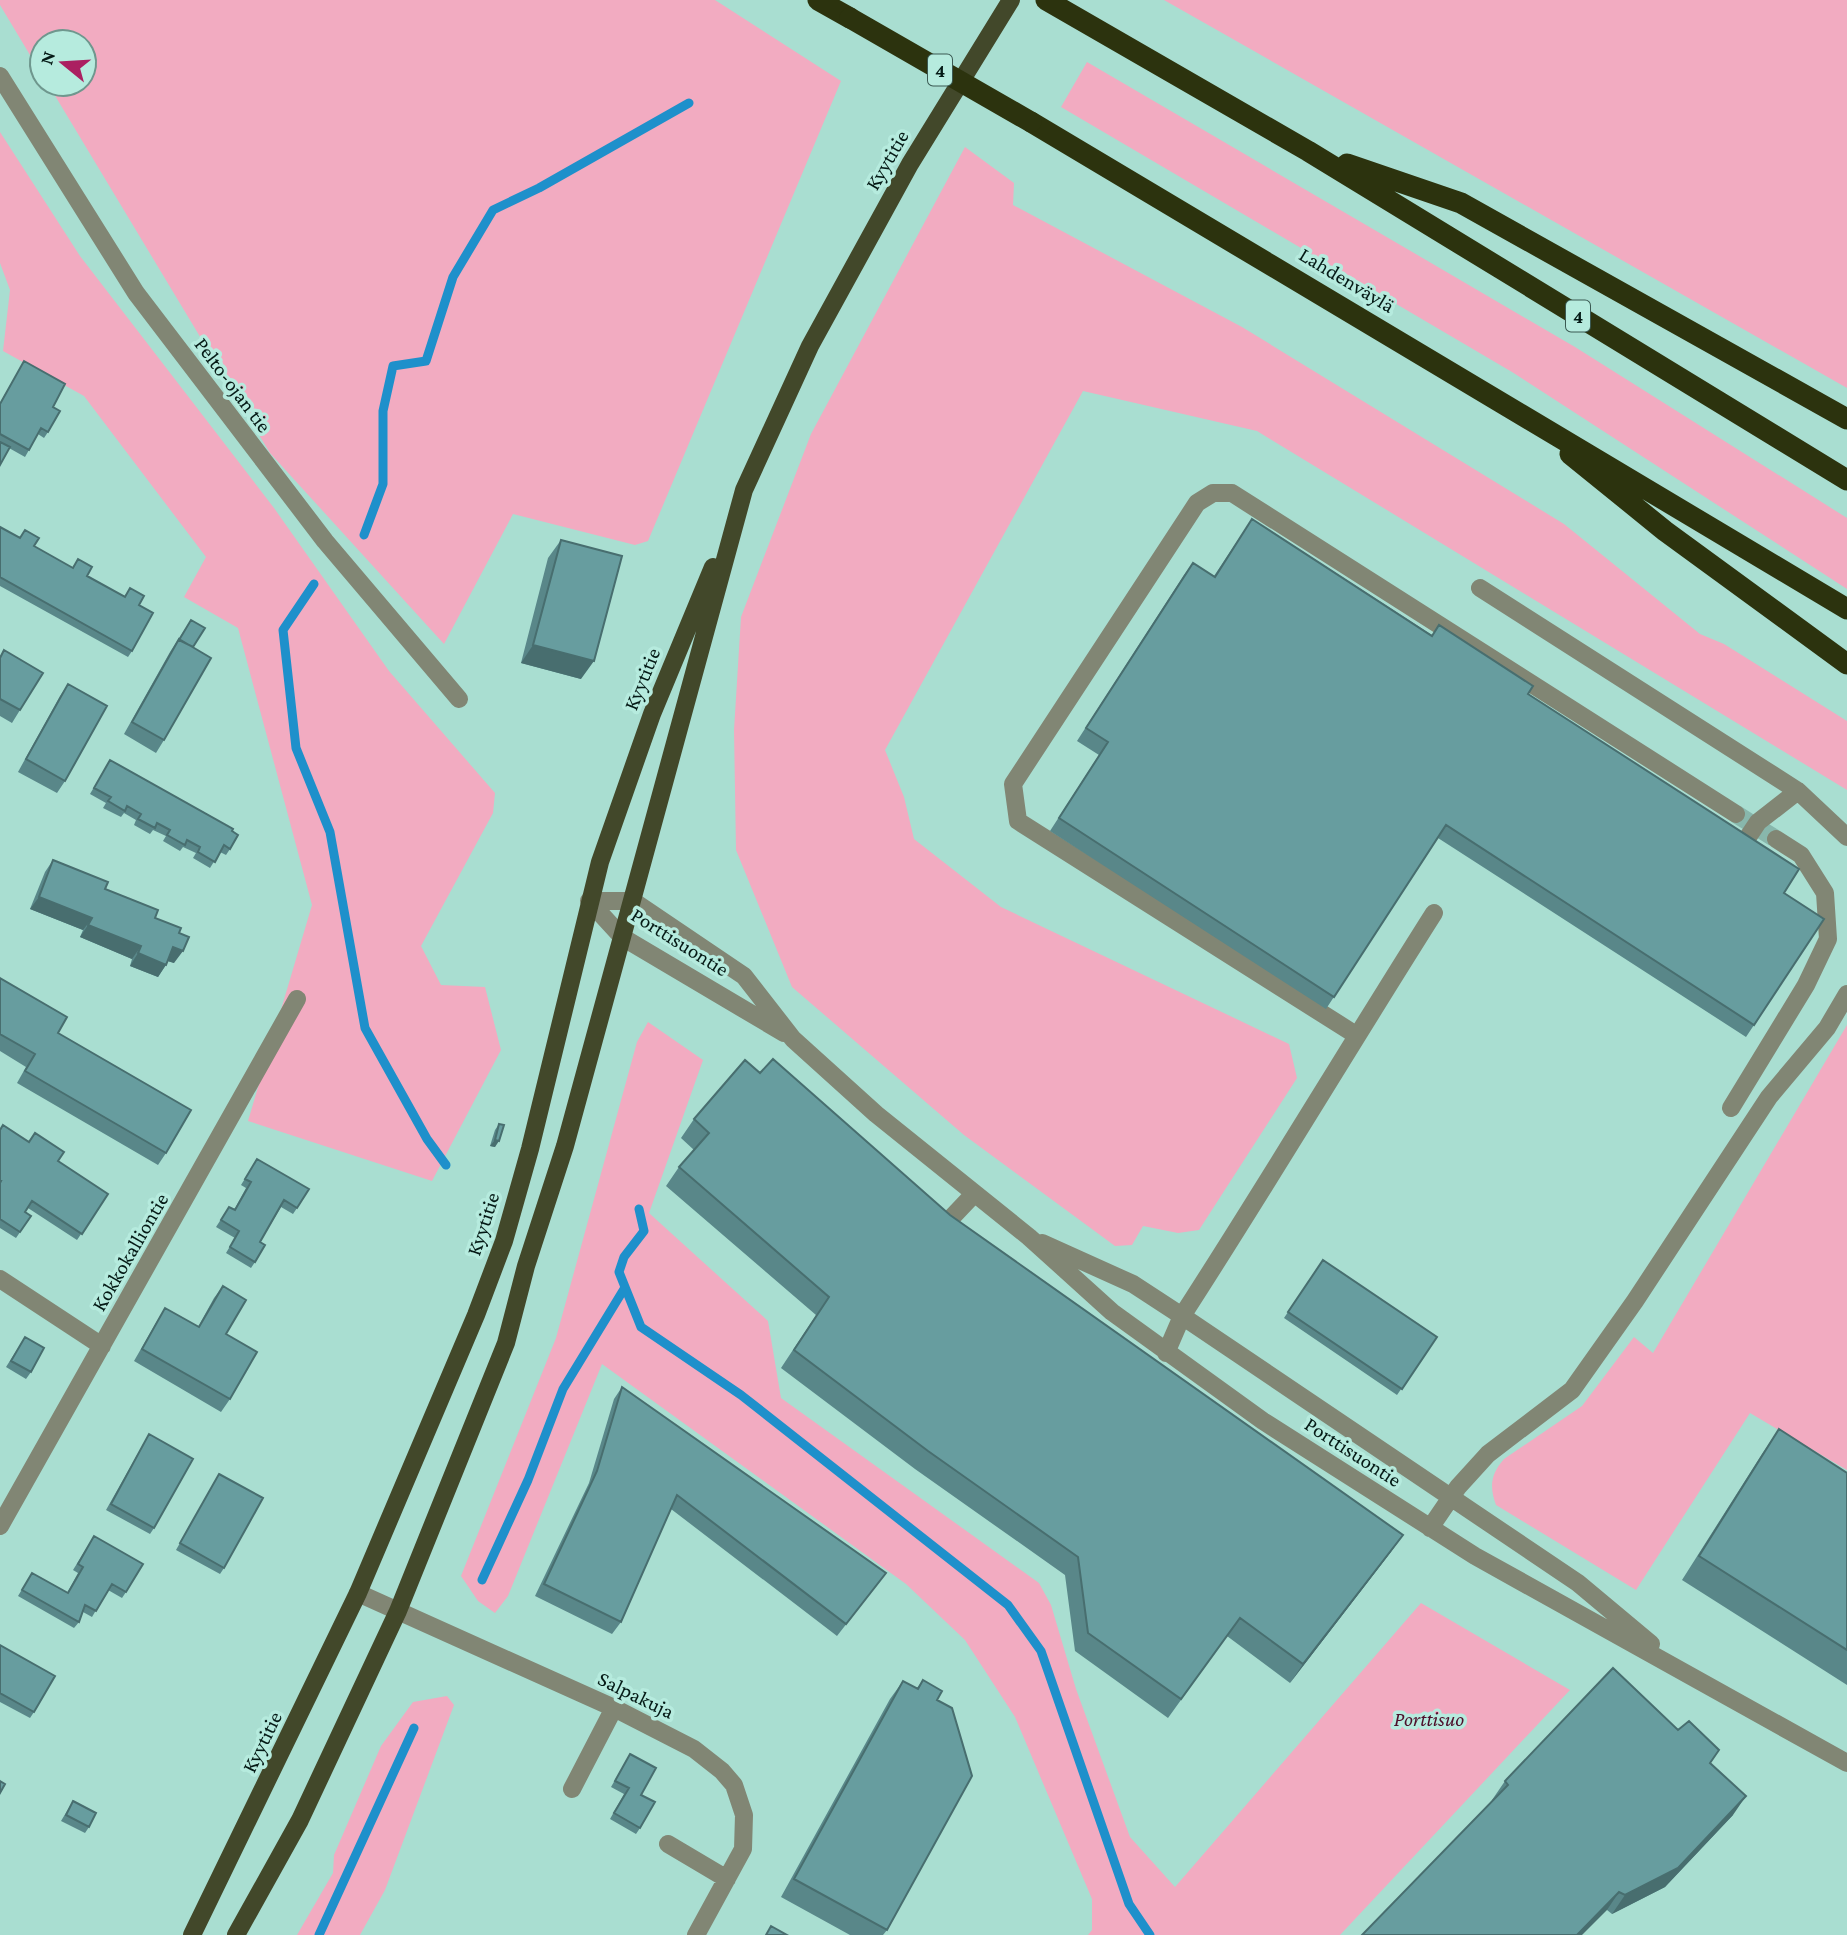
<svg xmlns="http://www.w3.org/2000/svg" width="1847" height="1935" font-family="'Crimson Pro',serif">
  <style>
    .green { fill: #f2abc1 }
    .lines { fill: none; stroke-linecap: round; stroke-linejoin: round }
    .stream { stroke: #1e90cb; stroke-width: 9 }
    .minor-tunnel { stroke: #88b7ac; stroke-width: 18; stroke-dasharray: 18 9; stroke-linecap: butt }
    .minor { stroke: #818674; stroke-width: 18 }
    .major { stroke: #42482a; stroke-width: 18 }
    .highway { stroke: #2c330e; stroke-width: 21 }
    .highway-bridge { stroke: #2c330e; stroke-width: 21 }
    .wall { fill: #598789 }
    .shaded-wall { fill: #486e6f }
    .building { fill: #679d9f; stroke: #486e6f; stroke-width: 2 }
    .labels { text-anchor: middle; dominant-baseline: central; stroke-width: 7; stroke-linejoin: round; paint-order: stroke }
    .shield { fill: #b6ebde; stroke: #3a5952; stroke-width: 2 }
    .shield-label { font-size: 19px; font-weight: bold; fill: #051a16 }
    .street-label { font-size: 21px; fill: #051a16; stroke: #b6ebde }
    .park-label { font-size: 21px; font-style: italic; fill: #4d0e2a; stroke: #b6ebde }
  </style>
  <rect width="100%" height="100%" fill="#a9ded1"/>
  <path class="green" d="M0 0H715L841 81 648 541 635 545 513 514 444 644 270 453 48 84H84V42H42V75L0 5Z
    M1164 0H1847V388Z
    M1087 62 1575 347 1847 518V589L1512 372 1061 107Z
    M0 132 80 256 274 508 389 671 495 793 493 813 421 946 441 985 485 987 501 1050 432 1181 248 1121 312 905 238 628 184 597 206 557 84 396 3 351 10 290 0 263Z
    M965 147 1014 183 1013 205 1242 327 1564 524 1700 634 1724 644 1847 721V790L1257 431 1083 391 885 750 904 797 914 839 1001 907 1289 1044 1297 1078 1199 1230 1178 1233 1143 1226 1132 1245 1115 1246 964 1135 792 987 736 850 734 730 741 617 811 434Z
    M648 1022 703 1060 649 1213 768 1321 781 1398 1039 1583 1051 1605 1076 1689 1130 1837 1175 1887 1421 1603 1570 1690 1340 1935H1088L1092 1930V1899L1015 1717 965 1640 906 1584 602 1364 508 1596 495 1613 478 1601 461 1576 556 1338 637 1042Z
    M1847 1025V1470L1750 1413 1636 1590 1496 1505C1489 1486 1491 1474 1504 1459L1582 1406 1634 1337 1653 1353Z
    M447 1696 454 1705 385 1890 360 1935H297L333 1873 334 1855 381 1746 413 1702Z"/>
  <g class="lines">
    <path class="stream" d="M364 535 383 484V411L393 366 426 361 453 277 493 210 539 188 689 103
      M314 584 283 630 296 748 330 832 365 1028 427 1139 446 1165
      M639 1209 644 1231 624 1257 619 1272 641 1327 741 1395 1008 1605 1041 1651 1129 1904 1150 1935
      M482 1580 528 1480 563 1389 624 1289
      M319 1935 414 1728"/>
    <path class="minor-tunnel" d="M1736 814 1776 839"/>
    <path class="minor" d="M0 76 136 293 325 541 459 699
      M1480 588 1798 791 1847 837
      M1736 855 1758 822 1798 791
      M589 901H633L744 976 793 1039 876 1114 1029 1237 1112 1312 1263 1421 1475 1556 1847 1763
      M589 901 622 937 784 1033
      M1356 1035 1018 821 1013 784 1197 503 1213 493H1232L1736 814
      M1731 1108 1806 985 1828 939 1825 893 1801 855 1776 839
      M937 1233 973 1195
      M1042 1243 1133 1284 1182 1316 1578 1583 1651 1644
      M0 1279 102 1346
      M1166 1353 1182 1316C1268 1183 1349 1047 1434 913
      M0 1526 297 999
      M1430 1528 1458 1487 1488 1454 1572 1390 1635 1301 1769 1097 1827 1028 1847 994
      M358 1593 614 1708 694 1749 722 1771 734 1785 744 1815 743 1849 696 1935
      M572 1789 614 1708
      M668 1844 727 1879"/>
    <path class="major" d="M192 1935 358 1593 476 1315 504 1241 530 1149 600 862 652 714 713 567
      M236 1935 300 1820 398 1611 506 1343 526 1266 565 1146 744 490 810 346 910 164 1011 0"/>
    <path class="highway" d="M818 0 850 18
      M1046 0 1308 151 1847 480
      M1031 122 1847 609
      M1347 164 1461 203 1847 419
      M1570 454 1665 531 1847 664"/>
    <path class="highway-bridge" d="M850 18 1031 122"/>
  </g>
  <path class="wall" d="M24 361 53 407 48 432 44 438 38 434 25 457 9 448 0 465V403Z
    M1252 519 1432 635 1528 694 1784 893 1754 1025 1746 1037 1438 838 1326 1009 1050 831 1099 755 1077 741 1184 575 1193 563 1214 576Z
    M0 527 72 568 78 559 87 576 124 597 130 588 139 605 132 651 128 657 0 586Z
    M561 540 581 679 521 663 548 558Z
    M191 620 193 647 164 740 156 753 124 734 170 652Z
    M4 650 20 710 12 723 0 716V656Z
    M68 684 65 781 57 793 18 772 60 696Z
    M110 760 232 831 230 849 226 855 220 852 210 868 193 858 196 853 183 847 180 851 163 841 166 836 153 830 150 834 134 825 136 820 124 813 121 817 103 808 106 803 90 794Z
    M53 860 179 933 174 963 168 961 158 977 130 966 132 959 80 937 83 930 30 909 45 872Z
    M0 978 58 1033 166 1153 158 1165 17 1083 26 1067 0 1051Z
    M760 1073 950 1215 1403 1535 1390 1553 1290 1683 1227 1636 1168 1718 1075 1651 1065 1575 915 1469 781 1368 816 1315 666 1186 679 1167 694 1150 681 1138 694 1119Z
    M499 1124 495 1147 490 1146 495 1130Z
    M0 1129 58 1161 108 1194 77 1240 28 1208 25 1212 31 1216 16 1238 0 1228Z
    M257 1159 297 1208 293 1214 281 1207 260 1242 255 1262 251 1268 226 1253 235 1238 216 1227 229 1207 234 1210 246 1188 241 1185Z
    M1323 1260 1437 1337 1397 1395 1284 1318Z
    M223 1286 230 1399 221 1412 134 1361 157 1321 165 1308 198 1327 214 1298Z
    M25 1337 31 1372 26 1379 6 1367Z
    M622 1387 886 1573 837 1636 671 1509 621 1622 612 1634 535 1596 589 1483 614 1399Z
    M1779 1429 1847 1473V1685L1682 1580 1762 1454Z
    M149 1434 154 1528 150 1534 106 1510Z
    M219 1474 224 1568 220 1574 176 1550Z
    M94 1536 126 1592 122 1598 108 1590 92 1617 83 1612 79 1622 74 1628 18 1596 32 1573 67 1593 78 1573 73 1570Z
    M0 1645 34 1712 30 1718 0 1702Z
    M923 1680 937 1700 887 1930 883 1935H850L781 1897 890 1699 903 1681 917 1688Z
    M630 1754 641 1795 640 1828 636 1834 610 1819 624 1794 611 1787Z
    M1710 1763 1733 1815 1665 1887 1612 1914 1607 1910 1492 1800 1505 1781Z
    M73 1801 89 1827 85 1833 61 1821Z"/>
  <path class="shaded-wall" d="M533 645 594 661 581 679 521 663Z
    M39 897 92 918 83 930 30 909Z
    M88 925 141 946 132 959 80 937Z
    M173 947 183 951 174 963 164 960Z
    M138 953 166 965 158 977 130 966Z
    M495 1140 499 1141 495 1147 490 1146Z
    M1403 1535 1390 1553 1290 1683 1303 1664Z
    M1746 1796 1733 1815 1665 1887 1612 1914 1625 1895Z
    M1619 1892 1607 1910 1582 1935H1577Z"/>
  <path class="building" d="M24 361 65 384 53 407 60 411 48 432 41 428 29 450 0 434V404Z
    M0 442 10 447 0 465Z
    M1252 519 1432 636 1439 625 1533 686 1528 694 1799 869 1784 893 1824 919 1754 1025 1446 825 1334 997 1059 818 1108 742 1086 728 1193 563 1215 577Z
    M0 527 20 538 25 530 39 538 34 546 73 568 78 559 92 567 87 576 125 597 130 588 144 596 139 605 153 613 132 651 0 577Z
    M561 540 622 556 594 661 533 645Z
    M191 620 205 628 193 647 179 640Z
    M179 639 211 658 164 740 132 722Z
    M4 650 43 673 20 710 0 699V658Z
    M68 684 107 706 65 781 26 759Z
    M110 760 233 829 232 831 238 835 230 849 224 845 215 862 198 852 200 847 187 840 185 845 167 835 170 830 157 823 155 828 138 819 141 814 127 806 125 811 108 801 111 797 94 788Z
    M53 860 108 882 105 889 158 910 155 918 181 928 179 933 189 937 183 951 173 947 166 965 138 953 141 946 88 925 92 918 39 897Z
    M0 978 67 1017 58 1033 191 1110 166 1153 25 1071 35 1054 0 1034Z
    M773 1059 950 1215 1403 1535 1303 1664 1240 1618 1181 1699 1088 1633 1078 1557 928 1451 794 1350 829 1297 679 1167 709 1133 694 1119 745 1060 760 1073Z
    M499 1124 504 1125 499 1141 495 1140Z
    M3 1125 29 1142 35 1133 64 1152 58 1161 108 1194 82 1234 32 1201 25 1212 31 1216 20 1232 0 1219V1183L1 1181H0V1130Z
    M257 1159 309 1189 297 1208 284 1200 260 1242 265 1245 255 1262 230 1247 239 1231 221 1220 229 1207 235 1210 251 1182 245 1179Z
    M1323 1260 1437 1337 1402 1389 1288 1312Z
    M223 1286 246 1300 226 1334 257 1352 230 1399 142 1349 165 1308 199 1327Z
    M25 1337 44 1348 31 1372 11 1361Z
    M622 1387 886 1573 846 1624 677 1495 621 1622 544 1584 597 1471Z
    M1779 1429 1847 1473V1650L1699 1556Z
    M149 1434 193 1459 154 1528 111 1504Z
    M219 1474 263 1498 224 1568 180 1543Z
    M94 1536 143 1564 126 1592 112 1584 96 1611 85 1605 79 1622 22 1590 32 1573 68 1593 83 1567 78 1564Z
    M0 1645 55 1676 34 1712 0 1693Z
    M1613 1668 1678 1730 1689 1721 1719 1750 1710 1763 1746 1796 1678 1868 1625 1895 1619 1892 1577 1935H1362L1508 1785 1505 1781Z
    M923 1680 942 1691 937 1700 952 1708 972 1776 887 1930 794 1879 903 1681 918 1689Z
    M630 1754 656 1768 641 1795 655 1802 640 1828 614 1813 629 1788 615 1781Z
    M0 1781 5 1784 0 1793Z
    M73 1801 96 1813 89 1827 66 1815Z
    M771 1926 787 1935H766Z"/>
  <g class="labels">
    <g class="shield">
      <rect x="928" y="54.5" width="24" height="31" rx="5"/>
      <rect x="1566" y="300.5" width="24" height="31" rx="5"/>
    </g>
    <g class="shield-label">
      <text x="940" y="70">4</text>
      <text x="1578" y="316">4</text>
    </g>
    <g class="street-label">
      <text transform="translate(887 160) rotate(-60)">Kyytitie</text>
      <text transform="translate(1347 280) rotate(31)">Lahdenväylä</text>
      <text transform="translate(233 385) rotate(53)">Pelto-ojan tie</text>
      <text transform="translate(642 679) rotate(-68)">Kyytitie</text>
      <text transform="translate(680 942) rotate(32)">Porttisuontie</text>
      <text transform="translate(483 1224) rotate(-72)">Kyytitie</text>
      <text transform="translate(130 1252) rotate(-60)">Kokkokalliontie</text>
      <text transform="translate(1353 1452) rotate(33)">Porttisuontie</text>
      <text transform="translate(636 1695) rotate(26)">Salpakuja</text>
      <text transform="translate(262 1742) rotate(-64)">Kyytitie</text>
    </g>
    <g class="park-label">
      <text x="1429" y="1719">Porttisuo</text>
    </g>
  </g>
  <g transform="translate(63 63) rotate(288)"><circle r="33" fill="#b6ebde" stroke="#6f978e" stroke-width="2"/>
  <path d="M0-5L12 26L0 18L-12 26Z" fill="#ab2061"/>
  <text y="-10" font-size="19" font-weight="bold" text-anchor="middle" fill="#051a16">N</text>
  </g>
</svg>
